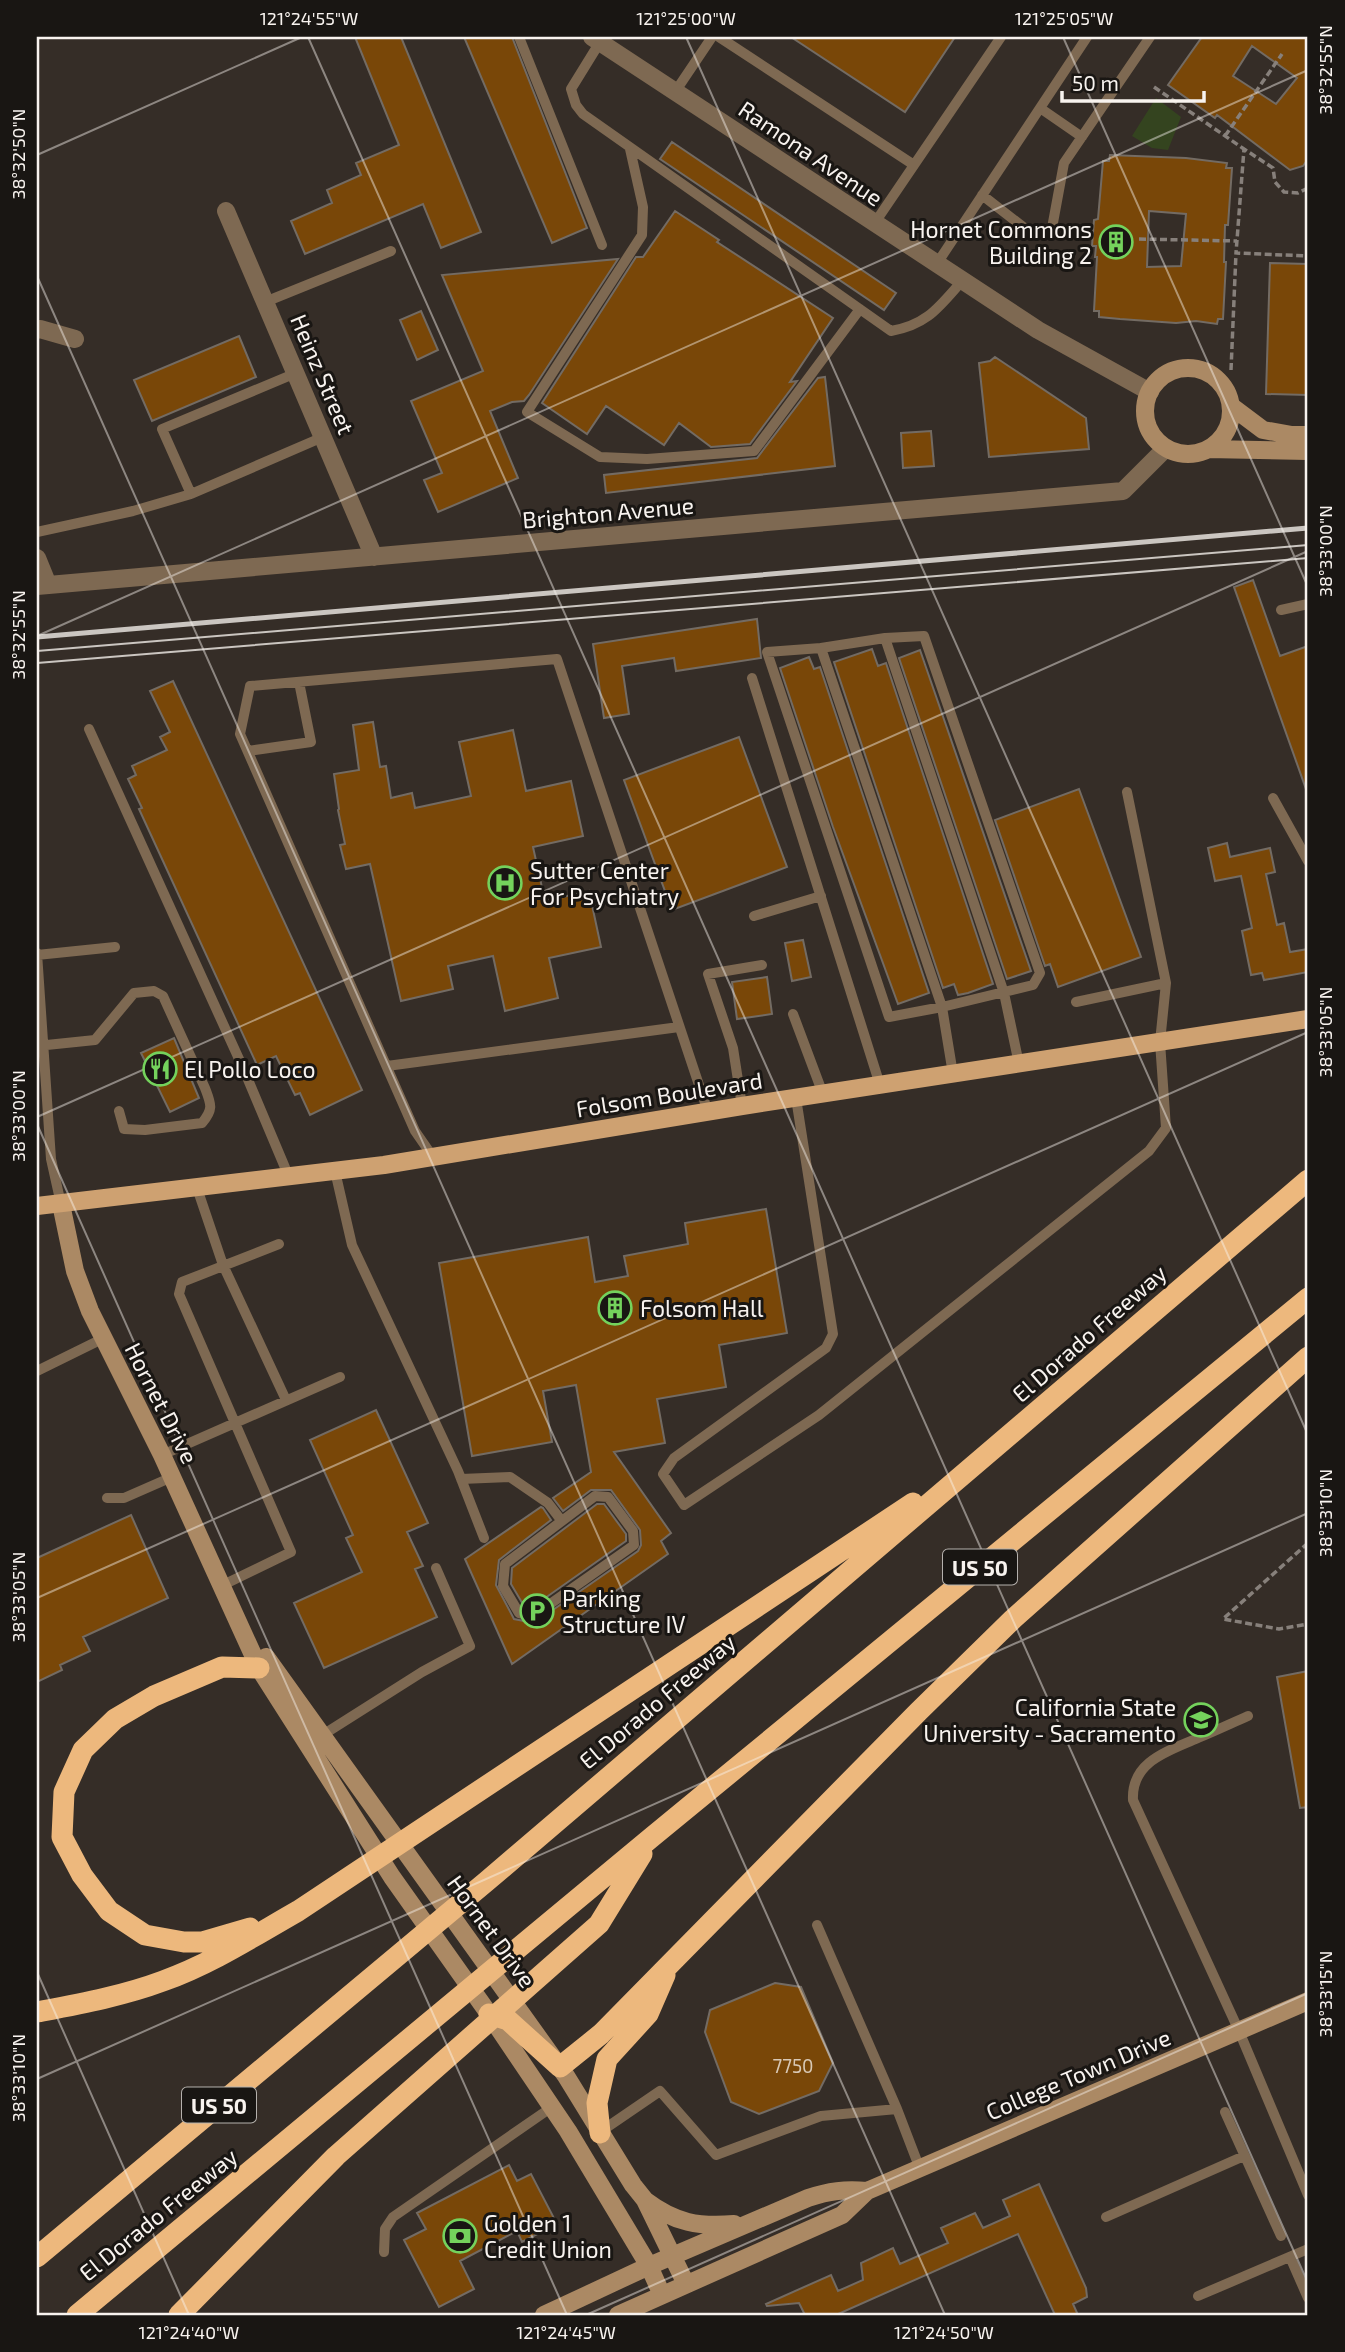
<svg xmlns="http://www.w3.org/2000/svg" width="1345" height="2352" font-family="'Exo 2',sans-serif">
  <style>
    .green { fill: #34441f }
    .building { fill: #794708; stroke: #736b63; stroke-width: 2; fill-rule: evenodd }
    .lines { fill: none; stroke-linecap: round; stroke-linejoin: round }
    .path { stroke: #87807b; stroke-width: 3.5; stroke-dasharray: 7 3.5; stroke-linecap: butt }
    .lane { stroke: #7e6952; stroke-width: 10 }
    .street { stroke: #7e6952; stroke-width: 18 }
    .secondary { stroke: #ab8964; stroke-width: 18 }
    .primary { stroke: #cea171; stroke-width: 18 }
    .highway { stroke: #edb87d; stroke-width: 21 }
    .tram { stroke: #cbc6c1; stroke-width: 2 }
    .rail { stroke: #cbc6c1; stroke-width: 5 }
    .ticks { fill: none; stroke: #f8f3ef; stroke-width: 2; stroke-opacity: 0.45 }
    .labels { text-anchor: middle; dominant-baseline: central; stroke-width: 6; stroke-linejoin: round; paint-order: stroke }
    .number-label { font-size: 19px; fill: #d8c8b5 }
    .shield { fill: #191613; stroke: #b5b1ad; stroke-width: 2 }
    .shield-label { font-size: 21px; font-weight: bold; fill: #f8f3ef }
    .street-label { font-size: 23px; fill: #f8f3ef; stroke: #191613 }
    .poi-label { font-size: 23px; fill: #f8f3ef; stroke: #191613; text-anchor: start }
    .neatline { fill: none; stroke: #f8f3ef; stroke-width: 2.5 }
    .ticks-label { font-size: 18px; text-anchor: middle; fill: #f8f3ef }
  </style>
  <rect width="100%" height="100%" fill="#352d27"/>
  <path class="green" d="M1156 98 1181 117 1168 150 1152 148 1132 136Z"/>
  <path class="building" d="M355 37H401L481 232 441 248 423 204 305 254 291 221 332 203 327 190 361 175 356 163 399 145Z
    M464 37H512L587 228 552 243Z
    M791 37H955L905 112Z
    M1202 37H1308V159L1303 166 1290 170 1217 115 1215 118 1168 85ZM1252 46 1297 78 1276 104 1233 76Z
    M672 142 896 293 884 310 660 159Z
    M1110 155 1186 158 1227 163 1226 168H1232L1228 225H1225L1224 262H1226L1223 319H1218L1217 324 1196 321 1176 323 1120 319 1099 317V311H1094L1097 257H1095L1096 246H1092L1094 220 1098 219 1103 161H1109ZM1149 211 1186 214 1181 266 1147 267Z
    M675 211 719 240 717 242 833 318 790 382 797 381 750 444 711 447 679 423 664 445 606 406 587 434 542 403 636 257H643Z
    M618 259 529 395 524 401 512 402 490 411 518 478 438 512 424 480 442 473 411 401 483 371 442 275Z
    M1270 263 1308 264V395L1266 394Z
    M421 311 438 350 417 360 400 320Z
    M239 336 256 377 152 421 134 380Z
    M995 357 1086 418 1089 449 989 457 979 363 990 361Z
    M825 377 835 466 606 493 604 475 757 458 818 378Z
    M931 431 934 466 903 468 901 433Z
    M1253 580 1280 656 1308 646V788L1306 789 1234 587Z
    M757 619 761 658 676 671 674 658 622 666 629 714 604 718 593 644Z
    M872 649 878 666 886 663 993 984 968 993 958 995 954 984 943 988 834 662Z
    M920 650 1031 971 1007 979 899 658Z
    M809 657 814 669 820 667 929 993 898 1004 833 827 780 668Z
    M173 681 362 1090 310 1115 300 1093 295 1095 276 1056 257 1065 139 809 142 808 128 779 136 775 132 766 167 750 160 737 170 732 150 691Z
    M373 722 380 767 386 766 391 798 412 793 415 808 471 796 459 742 513 730 526 791 571 781 583 836 533 847 545 901 589 891 601 947 549 958 558 998 505 1011 493 956 448 966 453 989 401 1001 370 864 346 869 340 845 345 844 338 810 339 809 334 774 359 770 353 725Z
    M739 737 787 867 672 910 624 780Z
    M1079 789 1141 957 1058 987 1050 964 1045 966 995 820Z
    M1227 843 1230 857 1270 848 1275 872 1266 874 1277 925 1284 923 1290 952 1308 949V972L1264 980 1262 973 1251 975 1242 931 1252 928 1241 876 1215 881 1208 848Z
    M803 940 811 977 792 981 785 943Z
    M767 977 772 1014 737 1019 732 982Z
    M174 1038 199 1098 170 1112 141 1053Z
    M766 1209 787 1333 719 1345 726 1387 657 1399 665 1443 614 1452 671 1533 661 1541 668 1554 512 1664 465 1559 541 1507 543 1508 551 1520 499 1560 496 1585 514 1619 534 1623 638 1551 641 1545 640 1530 611 1490H591L563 1511 553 1498 591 1472 576 1385 543 1391 552 1442 472 1456 439 1263 588 1237 595 1282 628 1276 624 1256 688 1244 685 1223Z
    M376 1410 428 1523 407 1532 423 1566 415 1569 437 1617 324 1668 294 1603 362 1572 346 1538 353 1535 310 1440Z
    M597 1504H604L626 1534V1541L531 1608 524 1606 511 1584 512 1568Z
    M131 1515 168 1598 83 1637 90 1651 60 1665 62 1670 37 1682V1558Z
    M1308 1671V1807L1300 1808 1277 1677Z
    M775 1983 801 1987 833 2063 819 2091 759 2114 731 2102 705 2032 710 2010Z
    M509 2165 517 2181 531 2174 557 2224 522 2242 517 2231 460 2261 474 2289 439 2307 404 2240 426 2229 417 2213Z
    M1039 2184 1086 2288 1087 2297 1073 2304 1078 2315H1055L1018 2234 836 2315H805L799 2303 767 2306 766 2304 831 2275 838 2291 863 2280 861 2263 893 2248 900 2264 948 2243 941 2228 975 2213 983 2228 1010 2216 1003 2200Z"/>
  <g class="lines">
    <path class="path" d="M1154 87 1244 149
      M1225 136 1282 54
      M1308 188 1298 193 1284 192 1275 182 1273 168 1244 149 1236 253 1308 256
      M1084 236H1092
      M1139 239 1237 241
      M1231 370 1236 253
      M1308 1543 1223 1619 1279 1629 1308 1624"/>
    <path class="lane" d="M519 37 602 245
      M719 37 914 165
      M600 42 571 89 576 105 583 114 891 331C927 325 939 307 962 281
      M675 92 712 37
      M1040 108 1082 137
      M630 149 643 207 642 235 527 412 600 457 647 459 754 451 860 309
      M982 195 1027 230 1042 233 1052 228 1064 163 1150 37
      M874 224 1001 37
      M936 265 1087 37
      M265 302 391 251
      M296 373 162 429 191 494 323 437
      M37 532 133 511 191 494
      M1281 610 1308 604
      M821 648 767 652 889 1017 942 1007 1033 985 1040 973 924 636 885 638
      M752 678 880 1085
      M89 729 244 1070 289 1177
      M248 751 311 742 299 682
      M1127 792 1166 983
      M1273 798 1308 861
      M754 916 821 896
      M37 953 51 1159 61 1204
      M37 955 115 947
      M793 1014 823 1094
      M37 1046 95 1040 134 993 154 991 163 996 205 1088C211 1104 214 1109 202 1123L145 1130 124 1129 119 1111
      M387 1066 679 1027
      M953 1074 942 1007 821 648 885 638 1004 993 1019 1064
      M796 1098 833 1334 826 1348 674 1458 663 1474 684 1505 819 1415 1149 1151 1166 1128 1160 1042 1166 983 1076 1002
      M742 1106 733 1048 708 974 762 965
      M433 1157 415 1131 240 734 250 686 557 659 708 1112
      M335 1171 352 1245 458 1471 484 1538
      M197 1188 223 1265 286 1400
      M37 1371 102 1339
      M162 1455 340 1377
      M461 1479 510 1477 548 1503 561 1520
      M595 1496 608 1497 633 1531 634 1545 533 1616 519 1613 503 1586 505 1564Z
      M107 1498H124L172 1477
      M223 1585 291 1552 179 1294 182 1282 279 1244
      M1248 1716C1232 1723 1215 1731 1198 1738 1169 1751 1131 1761 1133 1800L1239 2031 1308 2195
      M321 1736 422 1672 470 1646 436 1568
      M897 2109 920 2169
      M1225 2112 1281 2236
      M600 2132 660 2091 716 2155 821 2116 897 2109 817 1925
      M1106 2217 1244 2156
      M384 2252 385 2229 393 2217 552 2107
      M1290 2257 1308 2298
      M1198 2296 1308 2249"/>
    <path class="street" d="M592 37 1038 330 1150 392
      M226 211 374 557
      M37 330 40 329 75 339
      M37 558 48 585
      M37 586 1123 491 1166 448"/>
    <path class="secondary" d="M1145 411a43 43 0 1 1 86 0a43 43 0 1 1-86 0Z
      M1231 406 1263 430 1292 435H1308
      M1208 449 1308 451
      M61 1204 75 1271 90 1311 162 1455 259 1668 392 1877 489 2014 568 2131 649 2266 662 2295
      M266 1657 566 2076 633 2185 645 2200 686 2284
      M646 2201C675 2223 699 2227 734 2224
      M544 2315 649 2266 808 2198C829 2191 845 2189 867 2191
      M618 2315 842 2215 867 2191 1308 2001"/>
    <path class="primary" d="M37 1206 384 1165 742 1106 1308 1019"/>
    <path class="highway" d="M250 1928 202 1942H184L145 1935 109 1911 82 1875 62 1837 64 1792 83 1750 115 1719 154 1696 222 1667 259 1668
      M37 2012C79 2004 123 1996 163 1981 211 1964 254 1936 298 1911L913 1503
      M489 2014 508 2020 560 2067 601 2034 918 1712 1013 1619 1308 1357
      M600 2133 597 2103 607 2059 648 2014 665 1975
      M37 2257 487 1881 1308 1180
      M77 2315 652 1837 1308 1298
      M179 2315 336 2156 599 1924 642 1854"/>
    <path class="tram" d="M37 651 1308 545
      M37 663 1308 558"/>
    <path class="rail" d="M37 637 1308 528"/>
  </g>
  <path class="ticks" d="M308 37 1308 2283M686 37 1308 1435M1063 37 1308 587M37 155 302 37M37 276 945 2315M37 636 1308 70M37 1117 1308 551M37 1124 567 2315M37 1598 1308 1032M37 1972 189 2315M37 2079 1308 1513M586 2315 1308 1993"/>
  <defs>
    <symbol id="building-ring" viewBox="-11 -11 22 22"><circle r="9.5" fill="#191613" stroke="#74d25c" stroke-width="1.5"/><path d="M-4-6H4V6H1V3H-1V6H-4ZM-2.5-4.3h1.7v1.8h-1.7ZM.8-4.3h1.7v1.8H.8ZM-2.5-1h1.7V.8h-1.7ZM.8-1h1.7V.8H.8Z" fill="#74d25c"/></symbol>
    <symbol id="hospital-ring" viewBox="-11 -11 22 22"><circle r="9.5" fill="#191613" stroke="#74d25c" stroke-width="1.5"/><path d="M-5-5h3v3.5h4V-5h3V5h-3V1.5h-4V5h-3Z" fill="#74d25c"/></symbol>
    <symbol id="restaurant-ring" viewBox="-11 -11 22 22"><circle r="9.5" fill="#191613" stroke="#74d25c" stroke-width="1.5"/><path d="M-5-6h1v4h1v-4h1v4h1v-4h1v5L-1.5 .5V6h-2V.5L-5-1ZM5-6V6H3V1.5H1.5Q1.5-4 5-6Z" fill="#74d25c"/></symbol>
    <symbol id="parking-ring" viewBox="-11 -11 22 22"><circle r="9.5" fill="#191613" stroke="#74d25c" stroke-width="1.5"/><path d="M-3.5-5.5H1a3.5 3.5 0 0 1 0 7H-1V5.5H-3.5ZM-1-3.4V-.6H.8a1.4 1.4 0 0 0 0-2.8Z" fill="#74d25c"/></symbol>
    <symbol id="university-ring" viewBox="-11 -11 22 22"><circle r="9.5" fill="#191613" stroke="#74d25c" stroke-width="1.5"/><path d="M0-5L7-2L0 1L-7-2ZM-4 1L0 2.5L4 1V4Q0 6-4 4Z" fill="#74d25c"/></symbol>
    <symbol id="bank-ring" viewBox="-11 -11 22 22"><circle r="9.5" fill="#191613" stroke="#74d25c" stroke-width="1.5"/><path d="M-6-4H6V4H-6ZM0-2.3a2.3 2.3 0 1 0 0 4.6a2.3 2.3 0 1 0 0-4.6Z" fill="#74d25c"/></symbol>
  </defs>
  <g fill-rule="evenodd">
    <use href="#building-ring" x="1097" y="223" width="38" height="38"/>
    <use href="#hospital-ring" x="486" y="864" width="38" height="38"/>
    <use href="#restaurant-ring" x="141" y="1050" width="38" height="38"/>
    <use href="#building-ring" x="596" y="1289" width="38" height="38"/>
    <use href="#parking-ring" x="518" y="1592" width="38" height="38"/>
    <use href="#university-ring" x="1182" y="1701" width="38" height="38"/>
    <use href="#bank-ring" x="441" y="2217" width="38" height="38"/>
  </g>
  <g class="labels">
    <g class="number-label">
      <text x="793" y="2065">7750</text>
    </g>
    <g class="shield">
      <rect x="943" y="1549.5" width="74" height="35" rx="5"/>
      <rect x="182" y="2087.5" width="74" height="35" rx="5"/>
    </g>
    <g class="shield-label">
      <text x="980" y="1567">US 50</text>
      <text x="219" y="2105">US 50</text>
    </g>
    <g class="street-label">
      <text transform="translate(811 153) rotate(34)">Ramona Avenue</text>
      <text transform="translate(323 374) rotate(67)">Heinz Street</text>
      <text transform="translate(608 512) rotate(-5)">Brighton Avenue</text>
      <text transform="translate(669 1094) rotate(-9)">Folsom Boulevard</text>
      <text transform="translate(1089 1333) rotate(-41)">El Dorado Freeway</text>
      <text transform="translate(162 1403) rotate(63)">Hornet Drive</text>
      <text transform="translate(657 1701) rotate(-40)">El Dorado Freeway</text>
      <text transform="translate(492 1931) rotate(54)">Hornet Drive</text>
      <text transform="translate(1078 2074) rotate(-23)">College Town Drive</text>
      <text transform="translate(158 2214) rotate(-39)">El Dorado Freeway</text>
    </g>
    <g class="poi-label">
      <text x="1092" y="229" text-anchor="end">Hornet Commons<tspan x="1092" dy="26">Building 2</tspan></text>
      <text x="530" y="870">Sutter Center<tspan x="530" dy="26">For Psychiatry</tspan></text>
      <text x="184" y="1069">El Pollo Loco</text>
      <text x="640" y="1308">Folsom Hall</text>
      <text x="562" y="1598">Parking<tspan x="562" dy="26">Structure IV</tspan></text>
      <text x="1176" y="1707" text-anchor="end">California State<tspan x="1176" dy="26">University - Sacramento</tspan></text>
      <text x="484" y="2223">Golden 1<tspan x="484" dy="26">Credit Union</tspan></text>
    </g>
  </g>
  <rect width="1345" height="2352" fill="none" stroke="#191613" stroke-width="77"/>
  <path d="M1062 91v10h142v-10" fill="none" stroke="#f8f3ef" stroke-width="3.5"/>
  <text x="1072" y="91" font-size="21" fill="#f8f3ef" stroke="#191613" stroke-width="5" paint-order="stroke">50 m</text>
  <rect x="38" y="38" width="1268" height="2276" class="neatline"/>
  <g class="ticks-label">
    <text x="309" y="25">121°24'55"W</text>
    <text x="686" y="25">121°25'00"W</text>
    <text x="1064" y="25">121°25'05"W</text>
    <text transform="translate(1326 70) rotate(-90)" y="6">38°32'55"N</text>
    <text transform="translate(19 154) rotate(-90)" y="6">38°32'50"N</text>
    <text transform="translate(1326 551) rotate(-90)" y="6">38°33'00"N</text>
    <text transform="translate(19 635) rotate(-90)" y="6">38°32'55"N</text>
    <text transform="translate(1326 1032) rotate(-90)" y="6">38°33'05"N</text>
    <text transform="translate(19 1116) rotate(-90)" y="6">38°33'00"N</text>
    <text transform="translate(1326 1513) rotate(-90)" y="6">38°33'10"N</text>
    <text transform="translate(19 1597) rotate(-90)" y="6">38°33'05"N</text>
    <text transform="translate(1326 1994) rotate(-90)" y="6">38°33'15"N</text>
    <text transform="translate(19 2078) rotate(-90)" y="6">38°33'10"N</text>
    <text x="189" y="2339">121°24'40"W</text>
    <text x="566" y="2339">121°24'45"W</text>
    <text x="944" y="2339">121°24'50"W</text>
  </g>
</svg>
